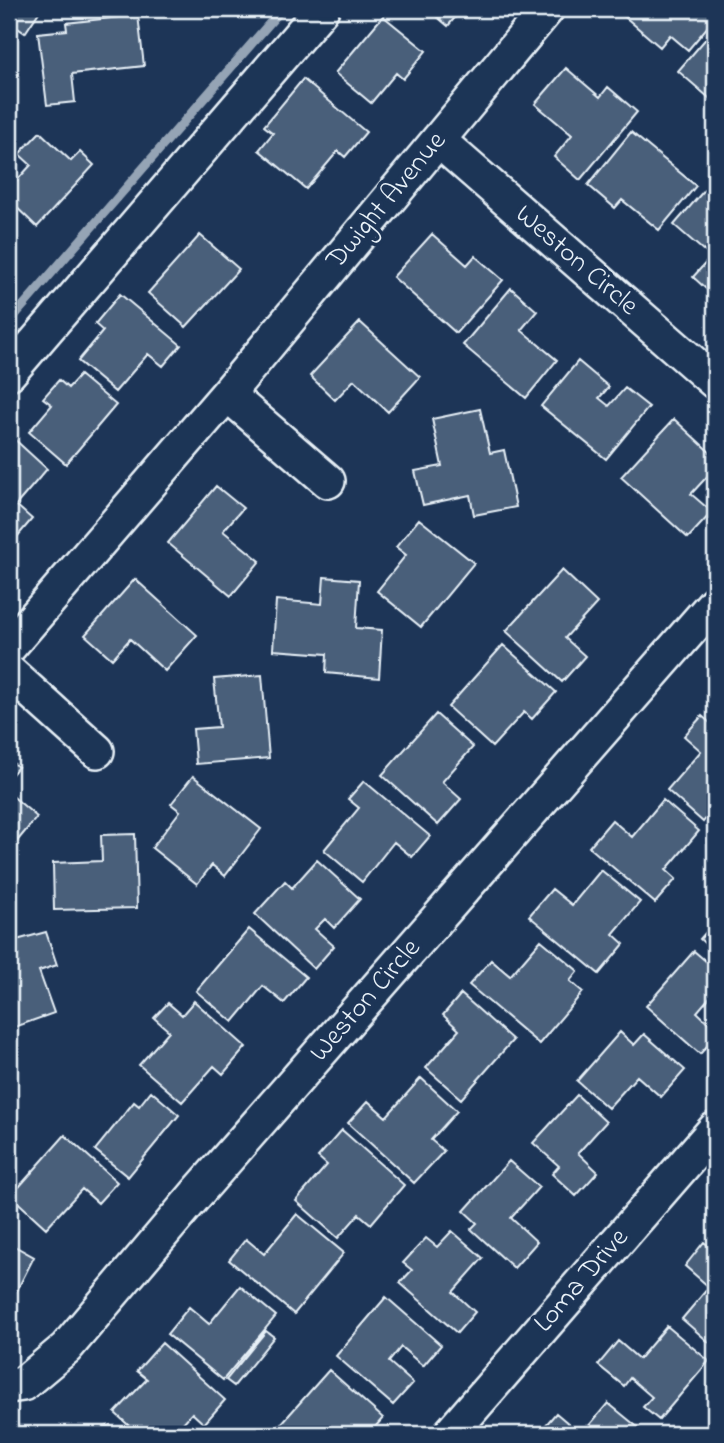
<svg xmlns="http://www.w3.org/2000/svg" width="724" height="1443" font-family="'Indie Flower',sans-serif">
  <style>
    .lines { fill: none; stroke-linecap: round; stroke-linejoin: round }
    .stream { stroke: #95a4b5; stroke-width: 9 }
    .building { fill: #495e7a; stroke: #e8f1f8; stroke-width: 2 }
    .minor-casing { stroke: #e8f1f8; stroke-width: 38 }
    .minor { stroke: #1d3557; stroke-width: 33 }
    .labels { text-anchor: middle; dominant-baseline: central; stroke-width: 7; stroke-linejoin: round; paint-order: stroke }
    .street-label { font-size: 28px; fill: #e8f1f8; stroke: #1d3557 }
  </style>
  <rect width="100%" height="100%" fill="#1d3557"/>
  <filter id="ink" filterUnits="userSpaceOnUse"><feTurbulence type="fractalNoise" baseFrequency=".0143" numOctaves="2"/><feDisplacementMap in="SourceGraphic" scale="14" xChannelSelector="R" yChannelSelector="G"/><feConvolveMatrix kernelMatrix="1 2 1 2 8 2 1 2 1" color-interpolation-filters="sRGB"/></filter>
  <g filter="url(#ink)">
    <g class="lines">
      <path class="stream" d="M9 322 282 9"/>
    </g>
    <path class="building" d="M9 9H41L25 33 9 22Z
      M428 9H462L448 26Z
      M708 9 715 18 688 50 670 35 660 47 617 10Z
      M138 15 144 66 72 74 75 102 47 105 38 33 67 30 66 23Z
      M383 16 426 51 403 79 396 73 371 103 335 73Z
      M715 28V103L678 71Z
      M566 68 600 97 608 87 637 112 580 180 554 157 572 135 535 104Z
      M303 79 366 132 345 157 338 151 306 189 259 150 273 133 264 126Z
      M40 132 71 161 80 152 94 165 37 227 9 200V189L31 165 19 154Z
      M631 132 696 186 659 230 622 200 615 208 588 185Z
      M707 187 715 194V297L693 277 711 257 674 225Z
      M432 234 467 265 475 256 503 280 456 333 393 277Z
      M200 235 239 269 186 327 148 293Z
      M511 288 537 311 521 330 557 360 526 398 463 345Z
      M120 294 181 345 163 366 148 354 115 392 78 361 103 331 95 324Z
      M360 322 420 377 388 412 354 380 335 400 310 376Z
      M578 361 609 387 599 398 609 406 625 388 649 407 606 459 541 406Z
      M80 375 116 405 66 464 29 432 52 405 43 398 59 380 68 388Z
      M480 409 490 453 504 450 516 507 474 515 470 495 423 505 415 471 442 466 432 419Z
      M674 419 715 457V468L691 494 712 512 688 538 621 477Z
      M12 437 47 469 16 505 32 519 11 544 9 541V440Z
      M216 486 243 508 223 531 260 561 231 596 168 543Z
      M419 519 474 563 421 627 377 591 406 555 396 547Z
      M562 570 597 603 565 638 585 656 562 682 506 631Z
      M324 577 359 580 356 628 382 630 379 678 326 673 327 654 273 650 276 600 322 604Z
      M135 579 197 635 165 671 130 639 112 659 85 635Z
      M503 645 556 692 532 719 524 712 492 747 448 707Z
      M262 675 269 758 196 764 193 729 219 727 214 679Z
      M436 714 473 747 442 782 461 799 438 825 382 775Z
      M702 716 715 727V807L703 822 667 790 701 751 684 736Z
      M9 760 18 767 9 778Z
      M193 776 261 829 225 876 212 865 197 884 152 848 180 811 171 804Z
      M364 781 430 836 412 857 394 842 362 882 324 850 359 808 348 799Z
      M9 793 37 817 9 851Z
      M663 800 699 831 666 870 676 879 655 903 589 847 612 820 632 837Z
      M135 834 137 908 54 910 53 863 102 861 101 835Z
      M317 860 360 899 334 928 325 919 315 929 334 946 314 969 255 914 285 881 292 888Z
      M601 870 640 902 613 934 624 944 599 974 529 916 552 889 572 905Z
      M715 922V953L700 939Z
      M249 929 306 977 284 1003 263 986 233 1022 196 991Z
      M46 932 57 965 39 971 54 1013 9 1029V942Z
      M541 940 578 971 570 981 583 992 539 1044 469 985 491 960 510 976Z
      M694 951 715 969V991L697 1012 715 1029V1037L700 1054 646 1006Z
      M461 994 513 1040 461 1099 426 1068 459 1030 443 1015Z
      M194 1001 246 1047 223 1074 214 1066 182 1102 139 1065 169 1031 154 1018 168 1003 182 1015Z
      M620 1032 634 1045 644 1034 685 1070 661 1097 637 1076 608 1108 577 1081Z
      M421 1078 457 1111 431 1140 444 1151 414 1183 348 1123 368 1101 386 1117Z
      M151 1091 179 1115 128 1177 95 1150 134 1102 139 1106Z
      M577 1095 606 1122 578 1153 598 1172 576 1196 552 1174 559 1166 533 1143Z
      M342 1130 404 1185 371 1224 359 1214 338 1238 296 1201 327 1165 318 1157Z
      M65 1135 117 1182 98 1203 82 1189 46 1228 11 1196Z
      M509 1161 539 1187 511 1218 537 1242 514 1268 471 1229 477 1223 464 1211Z
      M297 1214 344 1253 294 1314 229 1260 246 1239 264 1254Z
      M452 1231 483 1258 453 1292 475 1312 457 1333 400 1283 412 1270 403 1263 426 1238 437 1247Z
      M704 1242 715 1251V1339L711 1344 682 1319 709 1287 685 1266Z
      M9 1243 34 1257 9 1306Z
      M240 1286 276 1316 223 1380 167 1334 189 1307 209 1324Z
      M386 1297 441 1345 423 1366 401 1347 389 1362 413 1383 393 1405 336 1356Z
      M667 1326 709 1361 659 1420 643 1407 652 1397 630 1378 624 1386 598 1365 618 1341 639 1359Z
      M266 1331 274 1337 234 1386 226 1380Z
      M162 1343 225 1400 204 1424 192 1413 173 1434H138L115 1413 147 1379 137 1371Z
      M329 1370 383 1418 369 1434H293L281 1424Z
      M608 1403 640 1429 635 1434H582Z
      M556 1413 581 1434H538Z
      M110 1425 115 1434H91Z"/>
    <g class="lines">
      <defs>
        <path id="minor" d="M438 140 715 382
          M9 373 322 9
          M227 394 328 481
          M9 647 227 394 547 9
          M9 672 97 751
          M9 1386 23 1384 66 1348 198 1192 715 602
          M450 1434 715 1129"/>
      </defs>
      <use href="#minor" class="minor-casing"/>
      <use href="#minor" class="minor"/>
    </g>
  </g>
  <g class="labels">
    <g class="street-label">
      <text transform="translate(387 201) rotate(-50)">Dwight Avenue</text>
      <text transform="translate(576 261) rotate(41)">Weston Circle</text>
      <text transform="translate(366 1001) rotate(-49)">Weston Circle</text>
      <text transform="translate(582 1281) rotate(-49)">Loma Drive</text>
    </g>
  </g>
  <rect width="724" height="1443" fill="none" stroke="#1d3557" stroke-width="35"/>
  <rect x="18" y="18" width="689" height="1408" fill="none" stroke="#e8f1f8" stroke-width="2.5" filter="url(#ink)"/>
</svg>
